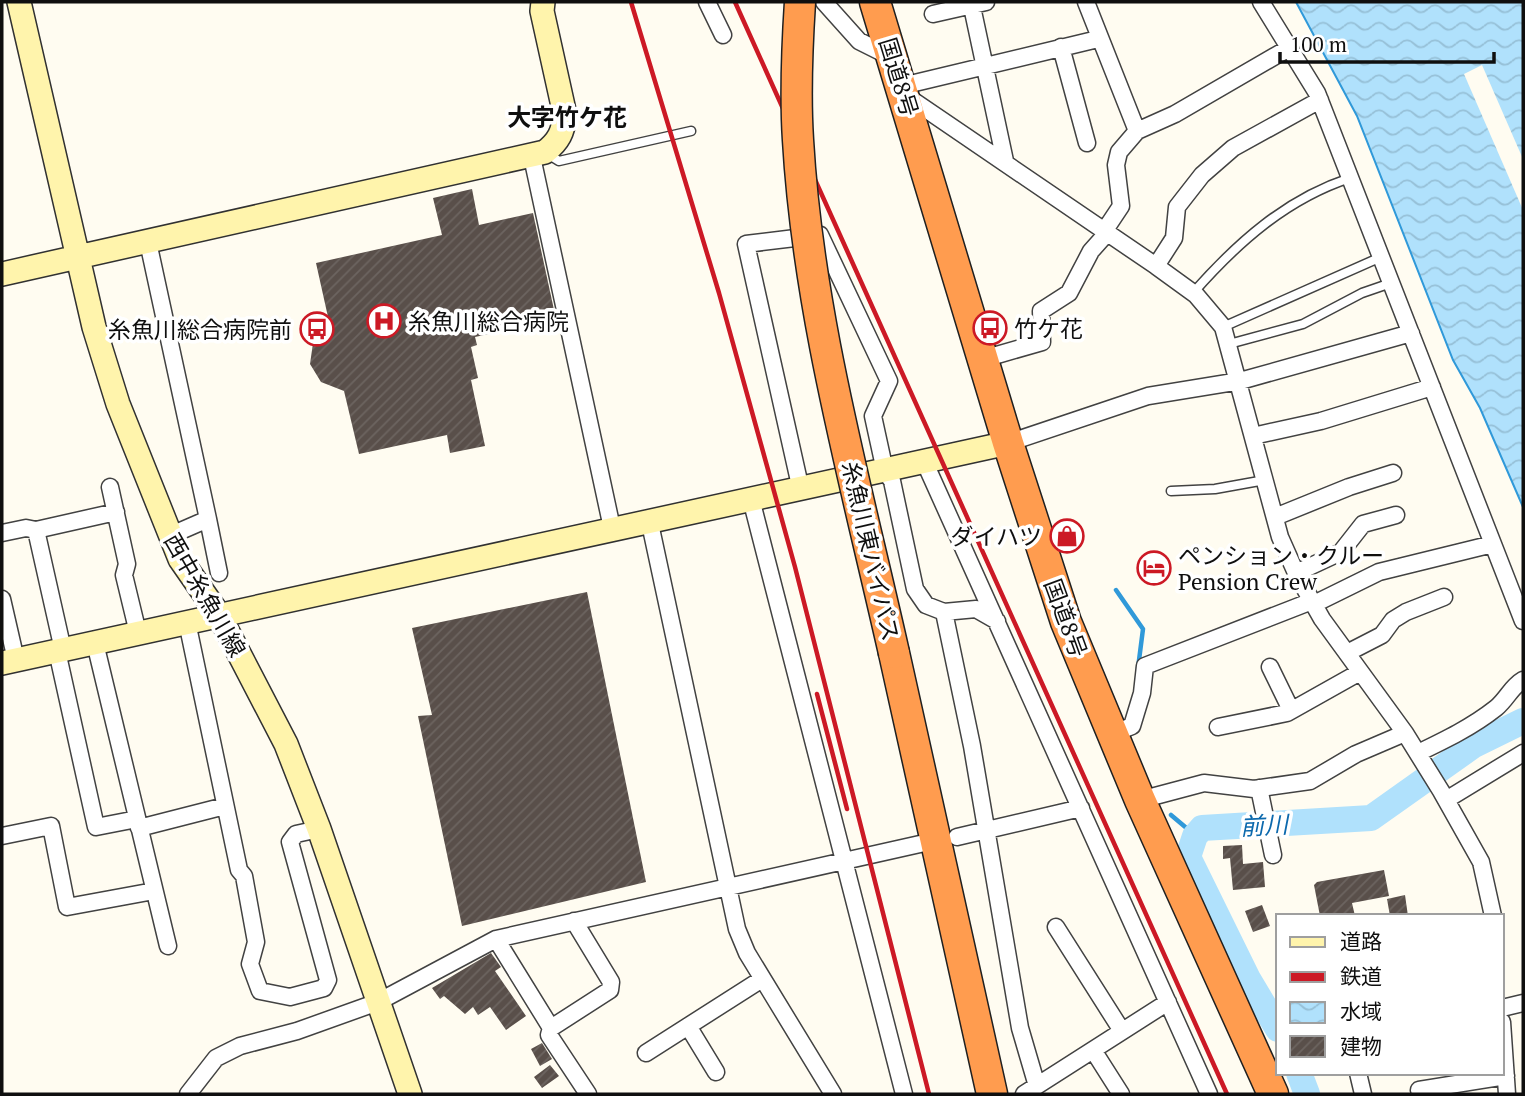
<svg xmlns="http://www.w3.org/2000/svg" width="1525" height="1096" font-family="'PT Serif','Noto Sans JP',serif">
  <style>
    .water { fill: url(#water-waves); stroke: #3099d9; stroke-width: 2 }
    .pier { fill: #fffcf1 }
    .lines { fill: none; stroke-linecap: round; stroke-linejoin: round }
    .stream { stroke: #3099d9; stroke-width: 4.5 }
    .river { stroke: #b0e1fc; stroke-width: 26 }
    .building { fill: url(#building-hatch) }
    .lane-casing { stroke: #424242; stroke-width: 11 }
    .street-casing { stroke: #424242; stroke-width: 19 }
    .secondary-casing { stroke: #313131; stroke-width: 26 }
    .highway-casing { stroke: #202020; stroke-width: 33 }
    .lane { stroke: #fff; stroke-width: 8 }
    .street { stroke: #fff; stroke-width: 16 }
    .secondary { stroke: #fff4ac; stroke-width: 23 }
    .highway { stroke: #ff9c4f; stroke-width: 30 }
    .rail { stroke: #cc1925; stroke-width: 4.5 }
    .highway-bridge-casing { stroke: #202020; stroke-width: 33; stroke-linecap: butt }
    .highway-bridge { stroke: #ff9c4f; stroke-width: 30 }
    .labels { text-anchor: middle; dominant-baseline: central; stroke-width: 7; stroke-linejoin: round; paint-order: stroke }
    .street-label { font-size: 23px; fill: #0f0f0f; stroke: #fff }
    .poi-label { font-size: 23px; fill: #0f0f0f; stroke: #fff; text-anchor: start }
    .neighbourhood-label { font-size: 24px; font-weight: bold; fill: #0f0f0f; stroke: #fff }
    .water-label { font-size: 24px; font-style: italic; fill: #0c69ad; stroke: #fff }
  </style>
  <defs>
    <pattern id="water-waves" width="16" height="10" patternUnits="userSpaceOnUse" patternTransform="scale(1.75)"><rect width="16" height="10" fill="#b0e1fc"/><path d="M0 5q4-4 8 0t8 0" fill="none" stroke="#96c0d7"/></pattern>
    <pattern id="building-hatch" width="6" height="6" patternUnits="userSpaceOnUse" patternTransform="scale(1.75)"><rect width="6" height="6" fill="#594f4a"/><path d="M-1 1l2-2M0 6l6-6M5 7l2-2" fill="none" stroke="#6c6460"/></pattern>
  </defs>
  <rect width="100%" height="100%" fill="#fffcf1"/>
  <path class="water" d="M1296 2H1523V507L1480 408 1453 360 1357 116Z"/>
  <path class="pier" d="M1482 65 1523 159V210L1464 74Z"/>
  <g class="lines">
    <path class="stream" d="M1116 590 1143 629 1138 668
      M1171 815 1190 831 1198 833"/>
    <path class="river" d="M1278 1029 1248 979 1188 857 1195 836 1202 828 1371 818 1474 745 1523 721
      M1299 1073 1307 1094"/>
  </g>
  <path class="building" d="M472 189 479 225 533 213 556 319 475 337 477 345 471 347 478 378 471 380 485 446 450 453 447 435 359 454 344 391 321 382 310 364 313 343 330 326 316 263 442 235 433 198Z
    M587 592 646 882 462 926 418 716 432 715 412 628Z
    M1242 845 1243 864 1263 862 1265 887 1233 890 1230 858 1223 859V846Z
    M1384 870 1389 896 1352 903 1355 916H1320L1314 885 1317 882Z
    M1405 895 1408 916H1390L1387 899Z
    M1262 905 1270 926 1253 932 1245 911Z
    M491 953 501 967 495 971 526 1016 506 1030 490 1007 478 1015 473 1007 465 1014 444 996 440 999 432 988Z
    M542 1043 552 1059 540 1066 531 1049Z
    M550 1065 559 1076 542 1088 534 1077Z"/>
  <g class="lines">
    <defs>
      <path id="lane" d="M546 153 559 161 691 131
        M1193 293C1237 243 1286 199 1350 178
        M1223 327 1381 257
        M1229 344 1303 324 1362 293 1391 283
        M1171 491 1215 489 1265 480"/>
      <path id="street" d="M707 2 723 35
        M824 2 859 41 891 57
        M971 2 1005 161
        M1086 2 1137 131 1119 152 1116 165 1121 206 1105 230
        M1261 2 1317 93 1523 621
        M933 14 986 2
        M1061 47 1087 143
        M902 86 1098 39
        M905 95 1156 266 1196 295 1223 327 1280 537 1296 573 1322 619 1405 733 1441 791 1481 862 1493 916
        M1137 131 1175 114 1289 48
        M532 157 612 528
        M148 242 208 519 169 536
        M1156 266 1174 238 1177 207 1202 175 1233 148 1320 100
        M983 359 1042 342 1041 311 1069 293 1091 251 1108 232
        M1253 436 1321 421 1432 387
        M1008 443 1148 396 1240 381 1411 333
        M925 463 1209 1094
        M110 487 127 564 124 575 138 633
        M801 490 746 244 820 235 889 381 873 416 885 471 892 481 915 589 926 605 944 612 976 609 997 621
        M751 499 904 1094
        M1275 517 1349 487 1393 473
        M208 519 219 573
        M649 519 737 929 747 953 833 1094
        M36 530 116 512
        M2 533 26 528 36 530 63 650
        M1296 573 1341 552 1363 524 1396 515
        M2 599 16 660
        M1314 604 1379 572 1493 544
        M944 612 972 746 1020 1028 1037 1086
        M187 622 239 870 244 876 256 942 250 964 260 991 290 997 324 988 328 980 290 842 296 834 319 829
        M95 643 168 946
        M57 651 96 827 137 819
        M1347 653 1382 635 1393 620 1406 612 1444 597
        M1270 667 1290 708
        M1218 727 1287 713 1360 672
        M1112 734 1132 726 1142 693 1145 666 1312 601
        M1418 753C1445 740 1472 727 1496 708 1507 699 1511 687 1523 680
        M1259 788 1273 855
        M1140 800 1204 783 1254 789 1310 781 1356 754 1405 733
        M1446 800 1523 753
        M139 828 225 806
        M2 836 51 826 67 907 154 891
        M957 837 1081 808
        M1056 927 1122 1031
        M496 939 551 1028 549 1035 588 1094
        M1502 1008 1523 1003
        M1502 1022 1507 1094
        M688 1026 716 1072
        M551 1028 610 990 611 982 574 921
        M1093 1050 1121 1094
        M646 1053 762 979
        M1358 1073 1363 1094
        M1419 1090 1506 1076
        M188 1094 216 1058 240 1046 297 1031 378 1002 496 939 920 844
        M1024 1094 1168 1002"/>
      <path id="secondary" d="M19 2 94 327 118 404 180 559 219 615 286 744 319 829 410 1094
        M2 274 545 152C559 141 563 132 565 115L542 11 543 2
        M2 663 1008 443"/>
      <path id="highway" d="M875 2 1008 443 1066 622 1140 800 1273 1094
        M894 653 992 1094"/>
    </defs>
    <use href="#lane" class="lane-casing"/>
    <use href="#street" class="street-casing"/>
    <use href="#secondary" class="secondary-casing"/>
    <use href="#highway" class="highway-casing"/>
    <use href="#lane" class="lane"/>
    <use href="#street" class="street"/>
    <use href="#secondary" class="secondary"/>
    <use href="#highway" class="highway"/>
    <path class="rail" d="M631 2 719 293 795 567 929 1094
      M735 2 1227 1094
      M817 694 847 809"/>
    <defs>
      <path id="highway-bridge" d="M800 2C797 48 795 94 798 140 808 313 856 484 894 653"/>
    </defs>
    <use href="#highway-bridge" class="highway-bridge-casing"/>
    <use href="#highway-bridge" class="highway-bridge"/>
  </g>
  <defs>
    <symbol id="hospital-ring" viewBox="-11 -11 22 22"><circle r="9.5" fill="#fff" stroke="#cc1925" stroke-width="1.5"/><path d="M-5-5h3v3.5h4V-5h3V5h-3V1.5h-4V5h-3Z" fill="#cc1925"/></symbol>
    <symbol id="bus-ring" viewBox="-11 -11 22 22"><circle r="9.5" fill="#fff" stroke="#cc1925" stroke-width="1.5"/><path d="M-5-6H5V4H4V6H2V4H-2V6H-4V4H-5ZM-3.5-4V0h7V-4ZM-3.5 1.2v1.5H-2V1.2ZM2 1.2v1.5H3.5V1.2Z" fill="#cc1925"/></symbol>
    <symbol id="shop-ring" viewBox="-11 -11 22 22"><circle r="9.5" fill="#fff" stroke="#cc1925" stroke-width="1.5"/><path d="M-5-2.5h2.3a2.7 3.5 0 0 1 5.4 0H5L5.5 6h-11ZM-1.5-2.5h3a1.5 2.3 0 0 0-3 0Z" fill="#cc1925"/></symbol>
    <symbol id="hotel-ring" viewBox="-11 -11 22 22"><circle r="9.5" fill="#fff" stroke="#cc1925" stroke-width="1.5"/><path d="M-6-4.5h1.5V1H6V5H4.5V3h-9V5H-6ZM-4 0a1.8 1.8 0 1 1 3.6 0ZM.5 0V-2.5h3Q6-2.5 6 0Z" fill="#cc1925"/></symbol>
  </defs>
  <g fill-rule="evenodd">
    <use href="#hospital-ring" x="365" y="302" width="38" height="38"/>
    <use href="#bus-ring" x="971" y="309" width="38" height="38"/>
    <use href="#bus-ring" x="298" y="310" width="38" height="38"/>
    <use href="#shop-ring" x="1048" y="517" width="38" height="38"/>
    <use href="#hotel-ring" x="1135" y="549" width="38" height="38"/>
  </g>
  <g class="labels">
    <g class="street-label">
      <text transform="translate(899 77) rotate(73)">国道8号</text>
      <text transform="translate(871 551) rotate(77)">糸魚川東バイパス</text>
      <text transform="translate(205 595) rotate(60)">西中糸魚川線</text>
      <text transform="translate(1066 618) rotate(70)">国道8号</text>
    </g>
    <g class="poi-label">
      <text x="408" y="321">糸魚川総合病院</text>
      <text x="1014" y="328">竹ケ花</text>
      <text x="292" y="329" text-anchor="end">糸魚川総合病院前</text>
      <text x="1042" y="536" text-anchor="end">ダイハツ</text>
      <text x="1178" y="555">ペンション・クルー<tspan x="1178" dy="26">Pension Crew</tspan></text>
    </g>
    <g class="neighbourhood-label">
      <text x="567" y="117">大字竹ケ花</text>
    </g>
    <g class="water-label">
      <text transform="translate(1264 825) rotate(-3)">前川</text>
    </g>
  </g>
  <rect width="1525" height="1096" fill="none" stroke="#0f0f0f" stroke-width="7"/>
  <rect x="1276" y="914" width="228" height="161" fill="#ffffff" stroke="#9f9f9f" stroke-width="2"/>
  <rect x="1290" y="937" width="35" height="10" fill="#fff4ac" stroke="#9f9f9f" stroke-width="2"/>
  <text x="1340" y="949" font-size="21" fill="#0f0f0f">道路</text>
  <rect x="1290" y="972" width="35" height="10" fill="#cc1925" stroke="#9f9f9f" stroke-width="2"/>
  <text x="1340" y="984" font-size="21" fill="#0f0f0f">鉄道</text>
  <rect x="1290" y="1002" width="35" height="21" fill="url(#water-waves)" stroke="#9f9f9f" stroke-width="2"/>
  <text x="1340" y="1019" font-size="21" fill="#0f0f0f">水域</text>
  <rect x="1290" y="1036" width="35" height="21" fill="url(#building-hatch)" stroke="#9f9f9f" stroke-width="2"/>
  <text x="1340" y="1054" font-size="21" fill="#0f0f0f">建物</text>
  <path d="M1280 52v10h214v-10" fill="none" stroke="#0f0f0f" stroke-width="3.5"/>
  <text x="1290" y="52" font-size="21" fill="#0f0f0f" stroke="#ffffff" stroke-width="5" paint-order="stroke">100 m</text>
</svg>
